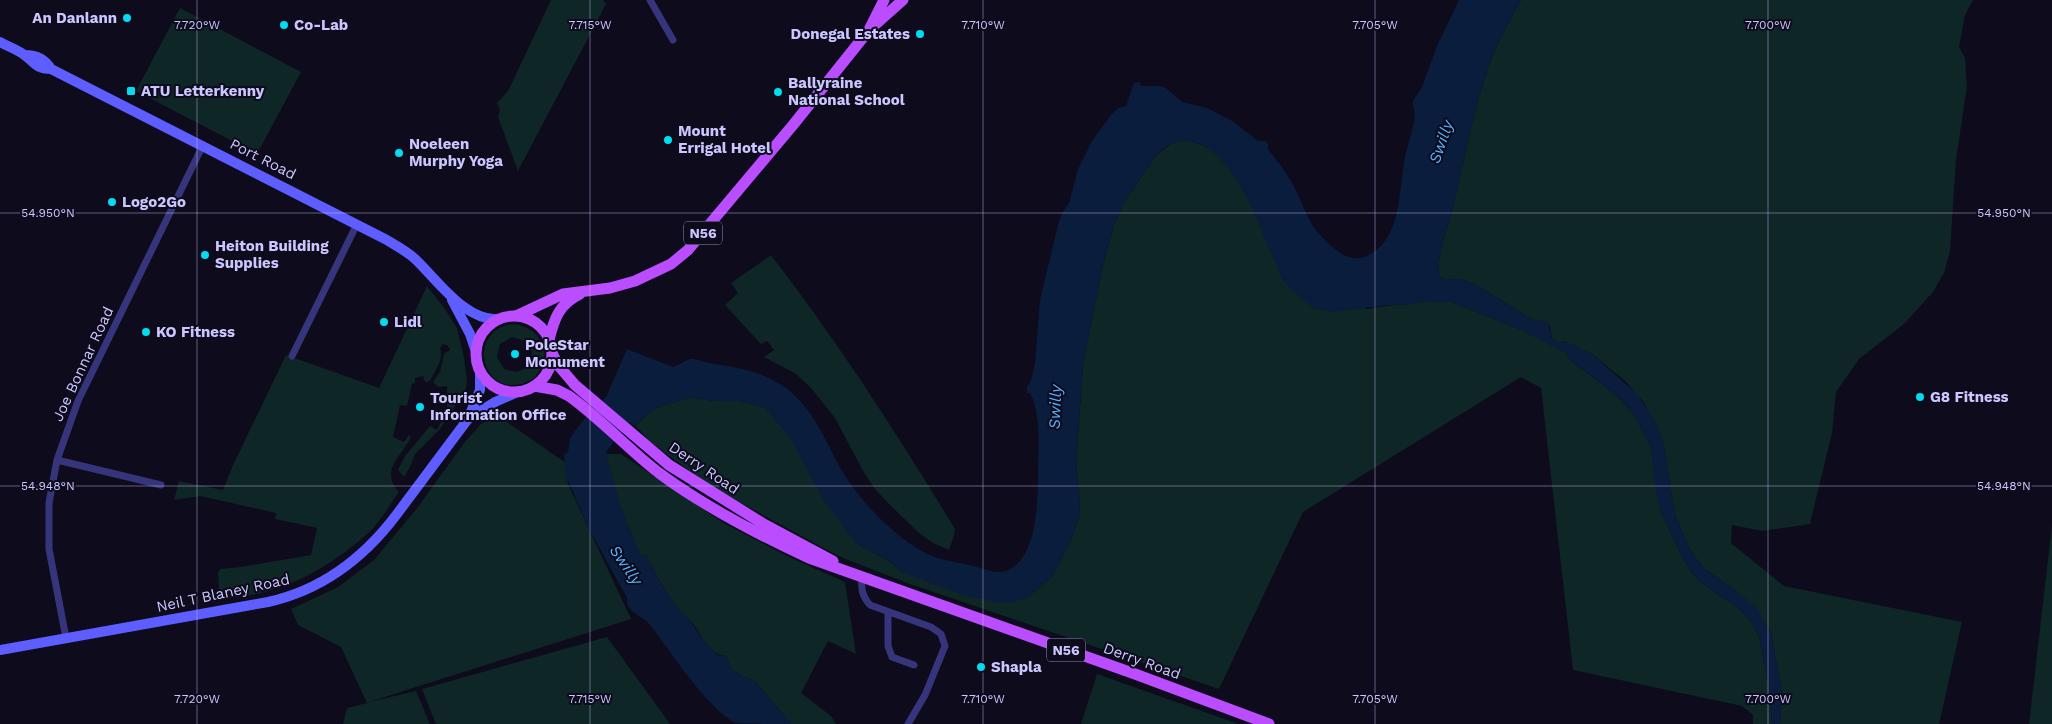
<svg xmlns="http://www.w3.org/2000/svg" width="2052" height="724" font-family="'Work Sans',sans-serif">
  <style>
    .green { fill: #0e2625; fill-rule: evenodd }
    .water { fill: #0a1d3c }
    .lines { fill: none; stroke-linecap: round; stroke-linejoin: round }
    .street { stroke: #36357c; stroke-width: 7 }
    .secondary { stroke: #5e5dff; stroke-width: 10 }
    .primary { stroke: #b94dff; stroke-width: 11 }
    .ticks { fill: none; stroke: #cbc6ff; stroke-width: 1; stroke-opacity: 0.45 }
    .poi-dot { fill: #00ddf1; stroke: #0d0b1c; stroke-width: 2 }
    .labels { text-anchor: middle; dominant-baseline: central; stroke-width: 4; stroke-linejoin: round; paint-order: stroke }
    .shield { fill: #0d0b1c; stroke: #928ebb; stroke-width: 1 }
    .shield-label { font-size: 14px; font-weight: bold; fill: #cbc6ff }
    .poi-label { font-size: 15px; font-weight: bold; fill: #cbc6ff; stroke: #0d0b1c; text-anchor: start }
    .street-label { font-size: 15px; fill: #cbc6ff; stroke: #0d0b1c }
    .water-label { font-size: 16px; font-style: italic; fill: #54b3ff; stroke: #0d0b1c }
    .ticks-label { font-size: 12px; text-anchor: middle; fill: #cbc6ff; stroke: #0d0b1c; stroke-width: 4; stroke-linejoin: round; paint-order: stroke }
  </style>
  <rect width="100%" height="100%" fill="#0d0b1c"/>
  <path class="green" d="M551 0H603L606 4 518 171 498 117 500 110 497 103 508 91Z
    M1521 0H1973L1965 15 1959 47 1965 58 1967 86 1956 160 1950 251 1944 273 1933 292 1904 324 1859 359 1836 392 1832 433 1810 524 1762 531 1732 525 1731 543 1784 586 1962 622 1939 724H1780L1782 693 1771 633 1739 593 1703 568 1689 548 1675 515 1663 442 1644 403 1625 381 1592 354 1565 342H1558L1552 339 1550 326 1529 318 1475 284 1460 279 1447 280 1440 277C1434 261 1450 221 1454 203 1465 157 1473 110 1489 65 1497 43 1509 21 1521 0Z
    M180 8 301 72 257 154 136 91Z
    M1185 140C1191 142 1198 143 1203 145 1239 161 1270 246 1284 282L1367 309 1398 304 1404 305 1425 301 1452 302 1522 330 1567 353 1570 360 1610 390 1632 411 1651 447 1661 512 1683 559 1693 574 1706 586 1737 607 1750 620 1759 636 1769 687 1772 724H1753V715L1742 706 1573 670 1541 388 1521 377 1303 512 1219 689 907 583 838 556 710 486 649 441 636 426 648 413 661 406 691 397 714 401H740L766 408 789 436 856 543 889 561 902 572 1028 597 1052 577 1070 542 1079 517 1080 502 1076 464 1083 363 1104 261 1114 225 1123 204 1156 155 1172 143Z
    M771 255C838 342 898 435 955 529L954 536 949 550 933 543 919 533 890 505 875 489 863 471 835 418 811 388 796 374 764 357 774 350 767 341 761 344 725 305 738 293 731 283Z
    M427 286 445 309 457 328 464 357 467 382 465 390 440 429 415 454 410 467 404 477 398 470 405 456 430 426 437 430 447 410V386L438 387 433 382 440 372 444 354 450 350 447 345 443 344 440 348C444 360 435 370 430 381L425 382 423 376 415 378V383L412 384 407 406 400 405 393 437 404 442 409 435 411 437C402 456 379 470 399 492 389 506 379 524 366 535 328 569 280 595 228 598L219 590 218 573 220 569 240 567 311 555 317 528 275 519 276 513 200 496 174 500 179 481 223 490 233 465 286 355 379 388Z
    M510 324C535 324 554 348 539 371 535 378 529 382 521 384 482 394 467 334 510 324ZM512 337 525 341 532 352 529 366 517 372 504 369 497 357 500 344Z
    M497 415 566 463 568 484 631 619 369 702 416 691 430 724H343L347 708 367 703 341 647 298 625 291 609 338 587 374 560 418 507 464 443 481 424Z
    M607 454H621L722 522 789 557 845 582 856 654 828 641 801 693 831 716 836 724H791L754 680 743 677 731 669 726 656C709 655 703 638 694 625 690 620 684 617 680 612 666 595 656 574 646 555L641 558C628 524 611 490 607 454Z
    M2052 525V724H2029Z
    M607 637 670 724H436L422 689Z
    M1097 674 1233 722 1237 724H1081Z"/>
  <path class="water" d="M1459 0H1521C1509 21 1497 43 1489 65 1473 110 1465 157 1454 203 1450 221 1434 261 1440 277L1447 280 1460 279 1475 284 1529 318 1548 322 1552 339 1558 342 1569 343 1592 354 1636 393 1656 422 1663 442 1675 515 1689 548 1703 568 1739 593 1756 608 1771 633 1782 693 1780 724H1772L1769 687 1759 636 1750 620 1737 607 1706 586 1693 574 1683 559 1661 512 1655 488 1651 447 1632 411 1610 390 1570 360 1566 353 1522 330 1452 302 1425 301 1404 305 1398 304 1331 312 1313 308 1284 282 1247 197 1232 172 1216 155 1204 145 1185 140 1172 143 1163 149 1156 155 1123 204 1114 225 1104 261 1083 363 1076 464 1080 502 1079 517 1070 542 1052 577 1028 597 1012 603 995 602 963 595 920 579 902 572 889 561 856 543 825 502 789 436 765 408 740 401H714L691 397 661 406 648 413 635 426 630 422 606 452 620 505 641 557 646 555 662 586 681 613 687 617 704 641 717 655 726 656 731 669 743 677 754 680 791 724C781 724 742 724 735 723 704 705 672 653 650 625 643 615 625 613 627 598L589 529 566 476 564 454 568 452 570 438 574 432 590 412 606 397 627 349 673 367C679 365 684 361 690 359 694 358 700 361 705 362 730 367 757 369 780 384 809 402 822 433 837 462 855 496 896 541 932 556 948 562 965 563 980 568 988 570 997 574 1006 571 1037 560 1038 501 1038 475 1038 450 1042 416 1030 393H1027V387L1031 380 1035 363 1040 300 1058 225 1062 213 1069 203 1078 169 1092 141 1111 115 1118 108 1126 106 1134 83 1140 82 1141 86H1160L1166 88 1182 102 1207 108 1234 122 1258 141H1265L1268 143V149C1276 160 1286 171 1292 183 1302 200 1307 222 1321 236 1335 250 1349 265 1369 255 1400 240 1399 193 1404 163 1406 147 1413 132 1415 115 1415 110 1412 106 1413 101L1422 87 1437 46Z"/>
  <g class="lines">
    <path class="street" d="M650 0 673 40
      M292 356 357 224
      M57 460 161 485
      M862 577C861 589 862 596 870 605L931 627 941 634 945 646 925 695 908 724
      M888 612V646L892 657 914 665
      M66 638 49 549V503L57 460 78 401 203 145"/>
    <path class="secondary" d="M0 42C7 46 16 49 23 54 34 61 34 69 51 69L385 239C395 245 406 251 414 258 437 279 466 323 500 319
      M25 55C37 55 45 59 51 69
      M452 300 470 334 476 352
      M468 419 495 402 520 391
      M0 650 268 602C322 590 364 558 397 514L468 419 480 390V371"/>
    <path class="primary" d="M876 24 903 0
      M516 316 563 294 610 288 635 281 671 264 688 250 793 125 869 30 884 0
      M476 354a38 38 0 1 1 76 0a38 38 0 1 1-76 0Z
      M549 340C554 319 559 304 580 294
      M552 353 558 365 575 385 669 465 762 523 833 561
      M534 386 557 390 569 396C601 419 628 449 659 473 705 507 757 534 809 558L1135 674 1269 724"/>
  </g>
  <path class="ticks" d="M197 0V724M590 0V724M983 0V724M1375 0V724M1768 0V724M0 213H2052M0 486H2052"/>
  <g class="poi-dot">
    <circle cx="127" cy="18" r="5"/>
    <circle cx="284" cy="25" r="5"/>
    <circle cx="920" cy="34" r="5"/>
    <rect x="126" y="86" width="10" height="10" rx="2.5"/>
    <circle cx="778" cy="92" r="5"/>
    <circle cx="668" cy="140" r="5"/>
    <circle cx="399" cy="153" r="5"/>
    <circle cx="112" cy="202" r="5"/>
    <circle cx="205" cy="255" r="5"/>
    <circle cx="384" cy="322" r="5"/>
    <circle cx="146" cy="332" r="5"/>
    <circle cx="515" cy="354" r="5"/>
    <circle cx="1920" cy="397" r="5"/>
    <circle cx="420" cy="407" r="5"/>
    <circle cx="981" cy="667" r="5"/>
  </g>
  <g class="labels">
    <g class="shield">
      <rect x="684" y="221.5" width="38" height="23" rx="4"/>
      <rect x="1047" y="638.5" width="38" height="23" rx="4"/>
    </g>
    <g class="shield-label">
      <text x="703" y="233">N56</text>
      <text x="1066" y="650">N56</text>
    </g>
    <g class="poi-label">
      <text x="117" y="18" text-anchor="end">An Danlann</text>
      <text x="294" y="25">Co-Lab</text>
      <text x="910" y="34" text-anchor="end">Donegal Estates</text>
      <text x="788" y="83">Ballyraine<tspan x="788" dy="17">National School</tspan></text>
      <text x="141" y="91">ATU Letterkenny</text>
      <text x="678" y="131">Mount<tspan x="678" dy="17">Errigal Hotel</tspan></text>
      <text x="409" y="144">Noeleen<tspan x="409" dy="17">Murphy Yoga</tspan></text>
      <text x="122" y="202">Logo2Go</text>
      <text x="215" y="246">Heiton Building<tspan x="215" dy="17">Supplies</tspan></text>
      <text x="394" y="322">Lidl</text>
      <text x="156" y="332">KO Fitness</text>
      <text x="525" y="345">PoleStar<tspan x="525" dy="17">Monument</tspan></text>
      <text x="1930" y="397">G8 Fitness</text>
      <text x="430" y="398">Tourist<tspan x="430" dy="17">Information Office</tspan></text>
      <text x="991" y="667">Shapla</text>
    </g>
    <g class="street-label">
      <text transform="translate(263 159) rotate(27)">Port Road</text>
      <text transform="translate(83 364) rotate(-65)">Joe Bonnar Road</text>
      <text transform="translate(704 468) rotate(34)">Derry Road</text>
      <text transform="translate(223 593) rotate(-12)">Neil T Blaney Road</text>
      <text transform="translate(1142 661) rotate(20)">Derry Road</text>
    </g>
    <g class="water-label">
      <text transform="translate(1441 142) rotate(-71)">Swilly</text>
      <text transform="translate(1055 407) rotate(-88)">Swilly</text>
      <text transform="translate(626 565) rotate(55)">Swilly</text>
    </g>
  </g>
  <g class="ticks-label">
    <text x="197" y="29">7.720°W</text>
    <text x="590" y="29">7.715°W</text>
    <text x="983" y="29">7.710°W</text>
    <text x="1375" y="29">7.705°W</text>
    <text x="1768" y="29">7.700°W</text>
    <text x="48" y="217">54.950°N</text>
    <text x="2004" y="217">54.950°N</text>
    <text x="48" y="490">54.948°N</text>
    <text x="2004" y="490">54.948°N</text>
    <text x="197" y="703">7.720°W</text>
    <text x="590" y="703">7.715°W</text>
    <text x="983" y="703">7.710°W</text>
    <text x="1375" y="703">7.705°W</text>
    <text x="1768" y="703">7.700°W</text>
  </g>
</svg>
